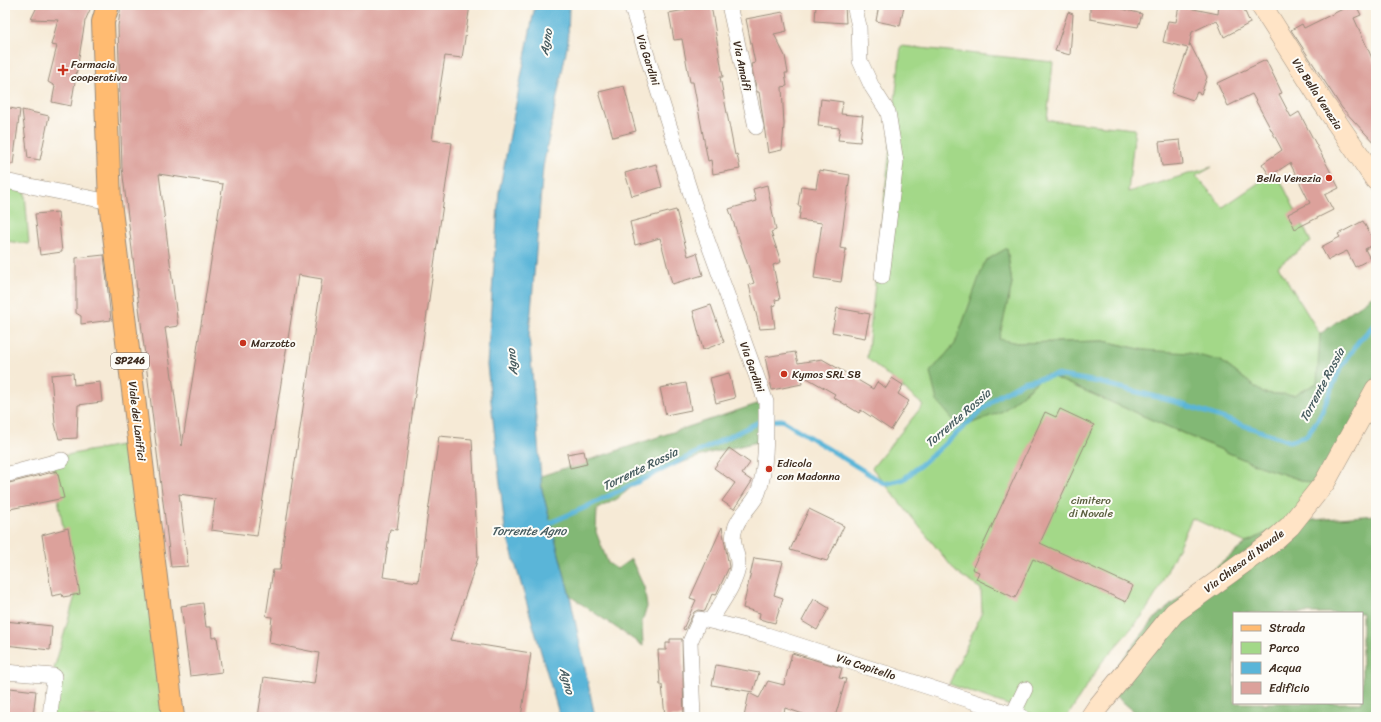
<svg xmlns="http://www.w3.org/2000/svg" width="1381" height="722" font-family="Sriracha,sans-serif">
  <style>
    .green { fill: #a3d888; stroke: #6f8153 }
    .forest { fill: #82b874; stroke: #5e7149; fill-rule: evenodd }
    .water { fill: #5ab5d8; stroke: #4a707b }
    .lines { fill: none; stroke-linecap: round; stroke-linejoin: round }
    .stream { stroke: #5ab5d8; stroke-width: 5 }
    .building { fill: #dca19b; fill-rule: evenodd }
    .street-casing { stroke: #988a7a; stroke-width: 16 }
    .secondary-casing { stroke: #988a7a; stroke-width: 22 }
    .primary-casing { stroke: #988a7a; stroke-width: 24 }
    .street { stroke: #fff; stroke-width: 15 }
    .secondary { stroke: #ffe4c6; stroke-width: 21 }
    .primary { stroke: #ffbb71; stroke-width: 22 }
    .poi-dot { fill: #c8321e; stroke: #fdfcf7; stroke-width: 1.5 }
    .labels { text-anchor: middle; dominant-baseline: central; stroke-width: 4; stroke-linejoin: round; paint-order: stroke }
    .shield { fill: #fdfcf7; stroke: #75695f; stroke-width: 1 }
    .shield-label { font-size: 10px; font-weight: bold; fill: #3b2a1e }
    .street-label { font-size: 11px; fill: #3b2a1e; stroke: #fdfcf7 }
    .poi-label { font-size: 11px; fill: #3b2a1e; stroke: #fdfcf7; text-anchor: start }
    .park-label { font-size: 11px; fill: #5a5e3e; stroke: #fdfcf7 }
    .water-label { font-size: 12px; font-style: italic; fill: #465b5f; stroke: #fdfcf7 }
  </style>
  <rect width="100%" height="100%" fill="#fdfcf7"/>
  <filter id="ink" filterUnits="userSpaceOnUse"><feTurbulence type="fractalNoise" baseFrequency=".025" numOctaves="2"/><feDisplacementMap in="SourceGraphic" scale="8" xChannelSelector="R" yChannelSelector="G"/><feConvolveMatrix kernelMatrix="1 2 1 2 8 2 1 2 1" color-interpolation-filters="sRGB"/></filter>
  <filter id="wash" filterUnits="userSpaceOnUse"><feTurbulence type="fractalNoise" baseFrequency=".012" numOctaves="4" result="noise"/><feDisplacementMap in="SourceGraphic" scale="16" xChannelSelector="R" yChannelSelector="G"/><feGaussianBlur stdDeviation="0.9" result="paint"/><feColorMatrix in="noise" values="0 0 0 0 0 0 0 0 0 0 0 0 0 0 0 0 0 1.4 0 .05"/><feComposite in="paint" operator="in"/></filter>
  <g filter="url(#wash)">
    <rect width="100%" height="100%" fill="#f6ead6"/>
    <path class="green" d="M901 46 1053 62 1047 120 1135 129 1128 192 1212 167 1196 176 1223 207 1276 171 1311 242 1278 266 1320 334 1318 383 1294 395 1263 393 1221 361 1144 350 1104 341 1017 343 998 339 1012 284 1007 248 970 304 955 344 930 372 1003 411 1046 374 1259 466 1322 487 1288 522 1246 543 1192 518 1158 591 1143 615 1102 662 1067 717H1041L949 684 982 612 981 589 956 572 872 468 923 405 867 358Z
      M5 176 24 180 29 244 5 241Z
      M142 441 177 717H47L50 683 75 596 51 458Z"/>
    <path class="forest" d="M1007 248 1012 284 999 339 1017 343 1104 341 1144 350 1189 353 1221 361 1263 393 1294 395 1317 383 1320 334 1376 293V379L1322 487 1259 466 1046 374 1003 411 970 424 955 422 937 401 930 372 955 344 985 261Z
      M766 401V440L710 453 646 475 617 499 597 509 596 532 608 563 617 569 631 559 644 587 647 607 642 621 643 646 570 596 542 490 541 476Z
      M1376 515V717H1141L1102 685 1156 617 1246 543 1288 522ZM1234 613H1362V703H1234Z"/>
    <path class="water" d="M535 5H569L568 42 543 167 529 336 542 490 570 596 595 717H560L505 529 487 365 499 192Z"/>
    <g class="lines">
      <path class="stream" d="M545 525 584 508 761 421 782 420 885 484 904 479 938 450 997 397 1023 382 1056 375 1098 382 1176 402 1289 441 1306 436 1319 418 1339 371 1358 342 1376 323"/>
    </g>
    <g id="blocks">
      <path class="building" d="M38 5H92L85 21 71 106 52 102 55 86 48 82 57 46 51 45 58 20 31 19Z
        M121 5H470L462 58 445 56 432 140 452 143 412 415 397 530 390 529 383 577 418 582 439 436 472 439 478 558 450 640 531 653 521 717H258L264 677 314 684 319 653 269 643 272 617 266 616 273 570H280L283 544 322 279 298 275 257 536 211 530 215 499 179 494 188 566 171 567 122 168 118 26ZM159 174 223 184 182 446 165 328 178 326Z
        M711 5 723 77H720L735 155 737 154 740 169 713 174 711 160 708 161 693 82H690L682 39 674 40 669 13Z
        M816 5H845L846 23 815 21Z
        M879 5 904 6 900 26 876 21Z
        M1090 5H1108L1142 14 1138 27 1090 19Z
        M1219 5H1242L1250 23 1224 37 1217 20 1192 32 1189 46 1190 44 1207 77 1201 94 1197 92 1193 100 1172 93 1188 48 1163 42 1168 21 1176 22 1179 6 1218 14Z
        M1351 5H1356L1361 15 1354 18 1376 67V145L1342 108 1291 30 1302 24 1304 28Z
        M783 12 787 31 774 34 785 56 788 73H785L787 86 782 87 784 125 782 150 768 153 759 92H757L751 64 755 63 746 19Z
        M1068 12 1073 14 1070 55 1055 51Z
        M1266 60 1282 93 1279 94 1291 117 1299 112 1339 188 1325 195 1333 210 1295 229 1288 214 1310 203 1290 163 1270 176 1262 164 1282 150 1252 94 1228 106 1217 83Z
        M624 86 636 131 613 137 599 92Z
        M821 99 843 102 841 114 863 116 860 142 838 140 840 128 818 126Z
        M5 107 20 110 13 164H5Z
        M22 110 49 116 40 160 28 158Z
        M1180 140 1183 164 1162 166 1159 142Z
        M656 164 662 187 632 196 625 173Z
        M819 170 850 175 840 248 846 249 841 282 814 278 822 223 799 220 801 206H798L801 186 816 188Z
        M767 185 776 230 771 232 781 262 773 265 780 299 775 300 776 305 772 306 775 328 760 329 749 285 754 283 729 209 756 201 753 189Z
        M676 210 688 256 697 253 703 275 672 284 660 238 635 245 630 222Z
        M58 212 62 252 40 255 35 214Z
        M1363 221 1375 244 1365 249 1370 259 1355 267 1347 251 1328 260 1321 247 1340 237 1338 234Z
        M104 255 111 320 81 324V316L76 313V258Z
        M711 305 724 342 703 350 693 311Z
        M837 308 870 314 865 338 832 332Z
        M795 352 798 363 822 359 873 389 877 382 886 388 892 378 903 385 898 394 909 401 891 430 861 410 859 413 833 397 835 394 800 374 802 384 772 390 765 357Z
        M73 373 74 385 100 382 102 402 78 405 77 438 59 439 55 424 51 375Z
        M729 373 735 398 716 403 710 378Z
        M686 383 691 410 666 415 660 388Z
        M1060 409 1094 425 1040 543 1133 586 1126 602 1033 559 1015 598 976 579 979 572 972 569 1045 412 1056 417Z
        M729 448 750 463 742 474 752 481 734 509 722 501 735 483 714 468Z
        M584 451 587 464 570 468 567 454Z
        M57 471 64 498 5 510V484Z
        M809 509 844 526 827 561 790 550Z
        M722 527 729 567 716 595 712 594 705 611 698 610 694 612 685 630 683 629 696 600 690 598Z
        M68 528 80 594 63 597 62 594 52 596 42 535Z
        M754 558 783 562 774 595 783 598 775 623 759 619 760 613 743 608Z
        M814 599 829 608 817 630 802 621Z
        M203 603 206 627H211L212 638 217 637 222 672 190 676 181 606Z
        M5 621 52 626 50 650 5 645Z
        M670 639H682L684 717H665L662 685H660L658 650H666V643H670Z
        M792 653 842 668 839 678 846 679 835 717H812L785 708 783 717H744L749 693 759 698 768 681 784 685Z
        M716 665 759 673 753 692 712 685Z
        M10 688 36 691 33 717H6Z"/>
    </g>
  </g>
  <g filter="url(#ink)">
    <use href="#blocks" fill-opacity="0" stroke="#988a7a" stroke-width="1"/>
    <g class="lines">
      <defs>
        <path id="street" d="M631 5 694 204 766 402C766 428 767 470 758 493 752 507 737 516 734 532 731 543 738 553 738 564 739 580 718 608 710 621L700 619 690 642 693 717
          M729 5 756 127
          M854 5 859 26 860 61 872 87 888 112 896 162 882 277
          M5 181 110 202
          M5 475 62 460
          M710 621 767 635 1022 717
          M5 672 54 676 50 717
          M1013 714 1025 689"/>
        <path id="secondary" d="M1261 5 1322 101 1376 180
          M1091 717 1097 708 1174 613 1271 543 1290 526 1325 482 1376 389"/>
        <path id="primary" d="M108 5 103 22 110 202 173 717"/>
      </defs>
      <use href="#street" class="street-casing"/>
      <use href="#secondary" class="secondary-casing"/>
      <use href="#primary" class="primary-casing"/>
      <use href="#street" class="street"/>
      <use href="#secondary" class="secondary"/>
      <use href="#primary" class="primary"/>
    </g>
  </g>
  <g class="poi-dot">
    <path d="M61 64h4v4h4v4h-4v4h-4v-4h-4v-4h4z"/>
    <circle cx="1329" cy="178" r="4"/>
    <circle cx="243" cy="343" r="4"/>
    <circle cx="784" cy="374" r="4"/>
    <circle cx="769" cy="469" r="4"/>
  </g>
  <g class="labels">
    <rect class="shield" x="111" y="353" width="38" height="16" rx="3"/>
    <g class="shield-label">
      <text x="130" y="361">SP246</text>
    </g>
    <g class="street-label">
      <text transform="translate(648 60) rotate(72)">Via Gardini</text>
      <text transform="translate(742 66) rotate(78)">Via Amalfi</text>
      <text transform="translate(1317 94) rotate(57)">Via Bella Venezia</text>
      <text transform="translate(752 367) rotate(70)">Via Gardini</text>
      <text transform="translate(137 421) rotate(83)">Viale dei Lanifici</text>
      <text transform="translate(1244 561) rotate(-37)">Via Chiesa di Novale</text>
      <text transform="translate(866 667) rotate(18)">Via Capitello</text>
    </g>
    <g class="poi-label">
      <text x="71" y="64">Farmacia<tspan x="71" dy="13">cooperativa</tspan></text>
      <text x="1321" y="178" text-anchor="end">Bella Venezia</text>
      <text x="251" y="343">Marzotto</text>
      <text x="792" y="374">Kymos SRL SB</text>
      <text x="777" y="463">Edicola<tspan x="777" dy="13">con Madonna</tspan></text>
    </g>
    <g class="park-label">
      <text x="1091" y="500">cimitero<tspan x="1091" dy="13">di Novale</tspan></text>
    </g>
    <g class="water-label">
      <text transform="translate(546 42) rotate(-80)">Agno</text>
      <text transform="translate(512 362) rotate(-95)">Agno</text>
      <text transform="translate(1322 385) rotate(-62)">Torrente Rossia</text>
      <text transform="translate(958 418) rotate(-41)">Torrente Rossia</text>
      <text transform="translate(640 469) rotate(-26)">Torrente Rossia</text>
      <text x="529" y="531">Torrente Agno</text>
      <text transform="translate(567 681) rotate(75)">Agno</text>
    </g>
  </g>
  <rect width="1381" height="722" fill="none" stroke="#fdfcf7" stroke-width="20"/>
  <rect x="1233" y="612" width="130" height="92" fill="#fdfcf7" stroke="#afa8a0"/>
  <rect x="1241" y="625" width="20" height="6" fill="#ffbb71" stroke="#afa8a0"/>
  <text x="1269" y="632" font-size="12" fill="#3b2a1e">Strada</text>
  <rect x="1241" y="642" width="20" height="12" fill="#a3d888" stroke="#afa8a0"/>
  <text x="1269" y="652" font-size="12" fill="#3b2a1e">Parco</text>
  <rect x="1241" y="662" width="20" height="12" fill="#5ab5d8" stroke="#afa8a0"/>
  <text x="1269" y="672" font-size="12" fill="#3b2a1e">Acqua</text>
  <rect x="1241" y="682" width="20" height="12" fill="#dca19b" stroke="#afa8a0"/>
  <text x="1269" y="692" font-size="12" fill="#3b2a1e">Edificio</text>
</svg>
